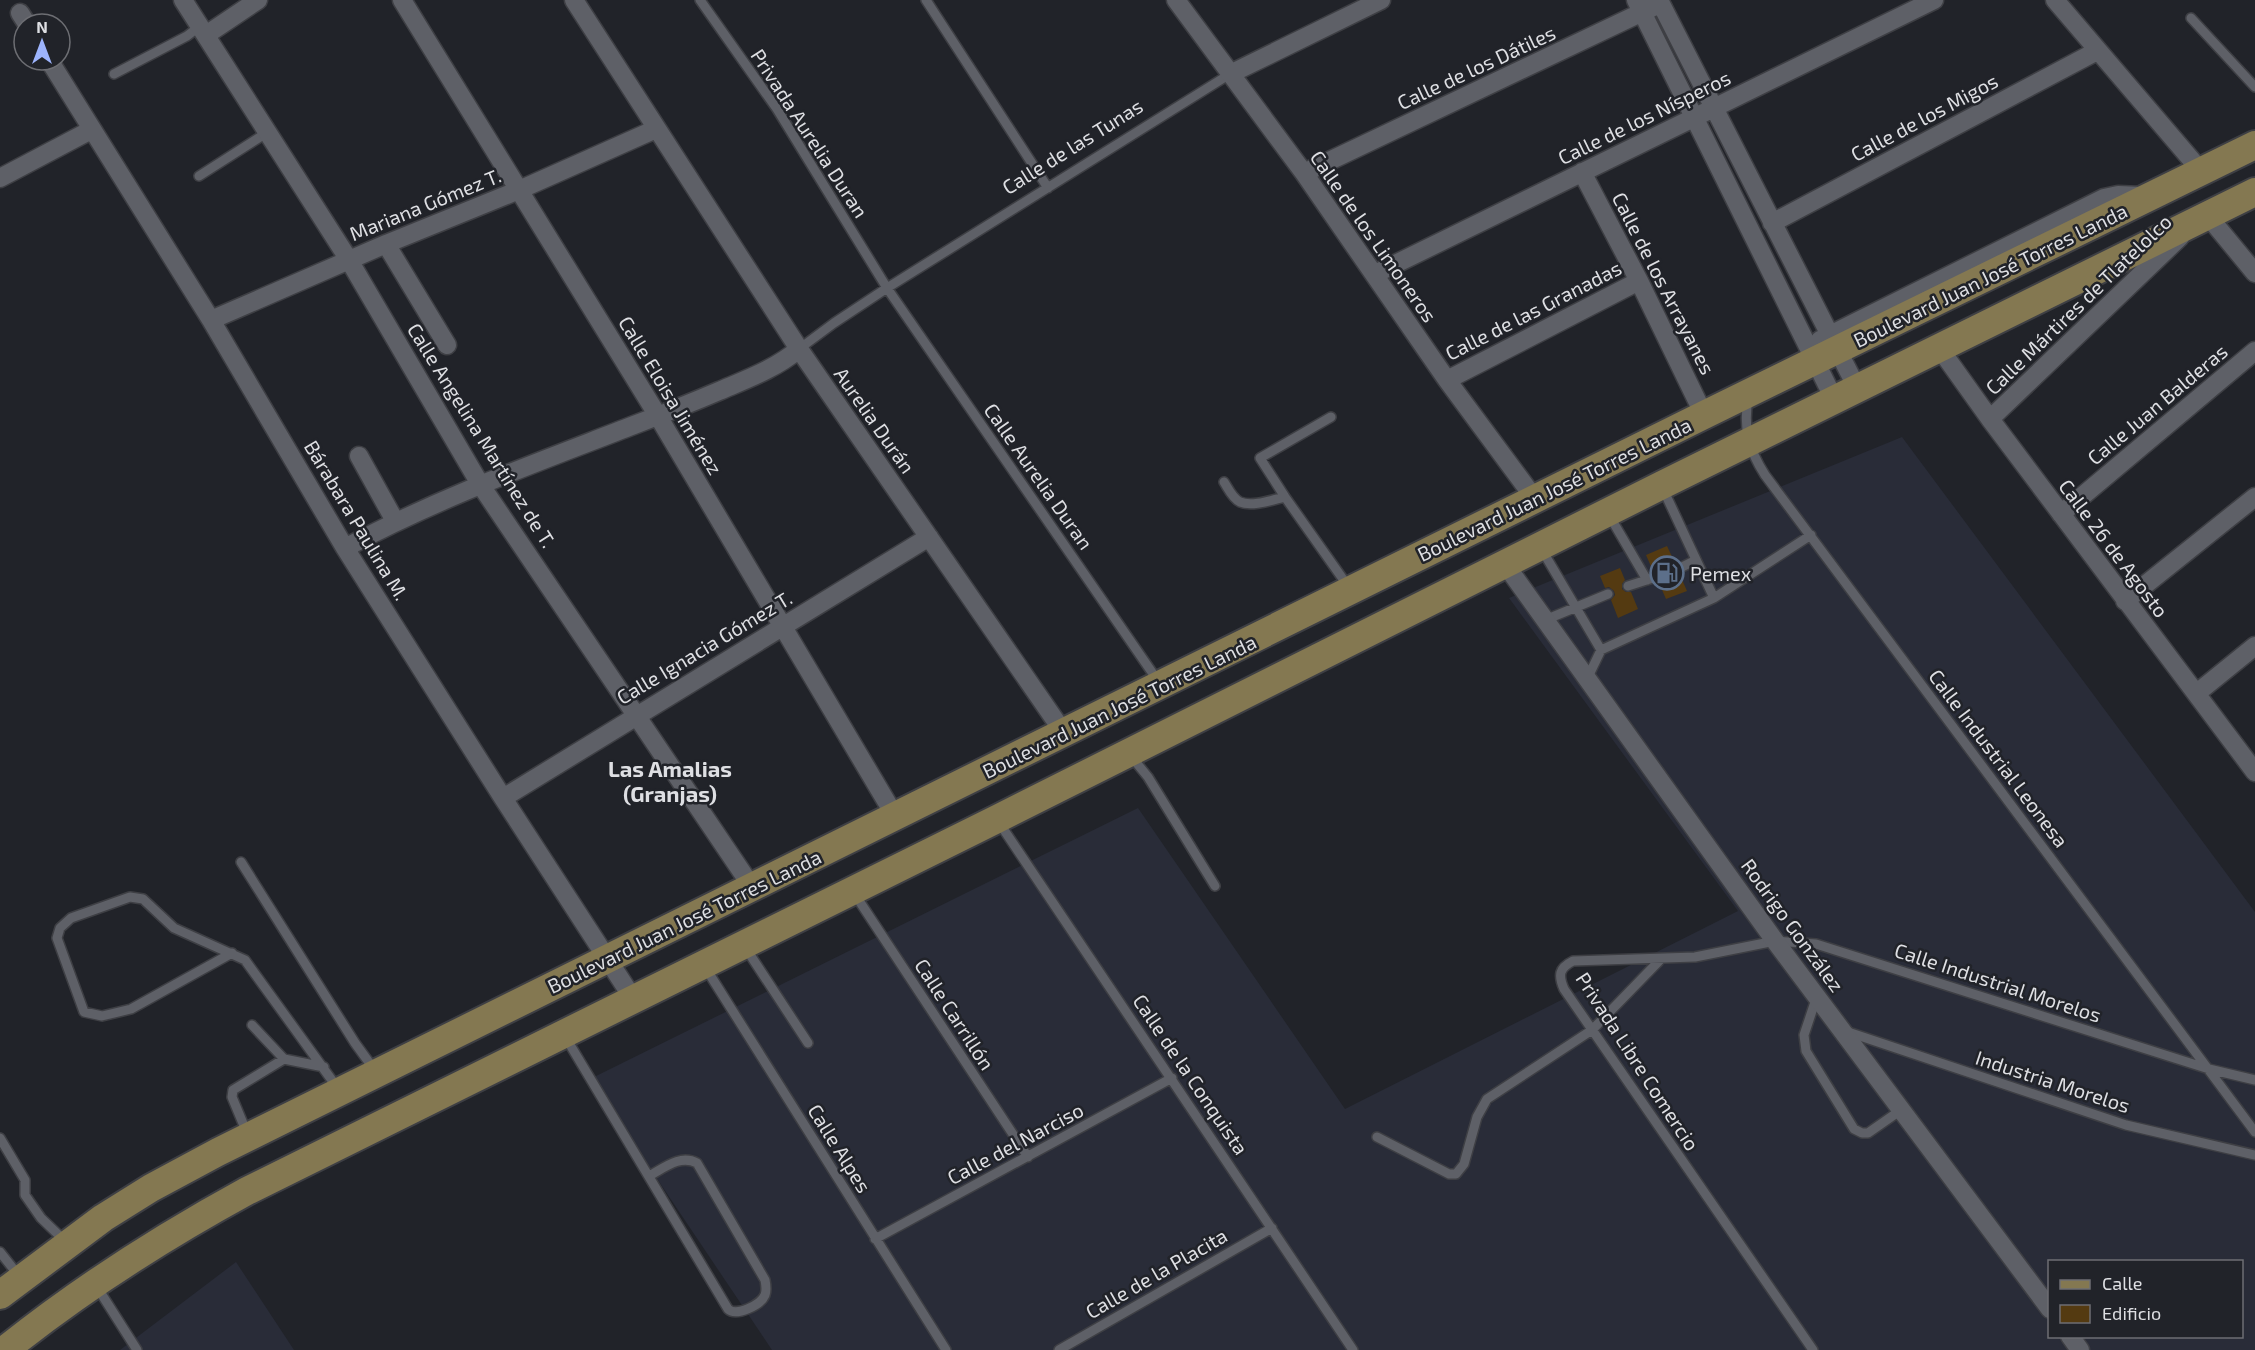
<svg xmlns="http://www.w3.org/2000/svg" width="2255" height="1350" font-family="'Exo 2',sans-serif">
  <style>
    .built { fill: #292c38; fill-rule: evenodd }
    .building { fill: #543a11 }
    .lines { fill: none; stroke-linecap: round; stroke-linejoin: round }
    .service-casing { stroke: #3e3f44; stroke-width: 12 }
    .minor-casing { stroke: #3e3f44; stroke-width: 21 }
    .primary-casing { stroke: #3e3f44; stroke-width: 32 }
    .service { stroke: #5e6067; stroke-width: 9 }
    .minor { stroke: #5e6067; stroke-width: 18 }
    .primary { stroke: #847851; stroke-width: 28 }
    .labels { text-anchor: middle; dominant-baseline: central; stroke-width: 5; stroke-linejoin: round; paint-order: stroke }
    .street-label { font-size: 20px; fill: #dedfe3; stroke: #212329 }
    .poi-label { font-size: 20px; fill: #dedfe3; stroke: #212329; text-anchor: start }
    .quarter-label { font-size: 22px; font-weight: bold; fill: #dedfe3; stroke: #212329 }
  </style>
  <rect width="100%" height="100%" fill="#212329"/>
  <path class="built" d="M1902 437 2255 912V1350H772L590 1079 1138 808 1345 1109 1738 911 1509 598ZM2050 1262H2242V1336H2050Z
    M236 1262 294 1350H120Z"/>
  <path class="building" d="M1667 546 1675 563 1672 566V571L1675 575H1680L1687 591 1666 599 1659 583 1662 579V574L1658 571H1653L1646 555Z
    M1620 568 1625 580 1622 584V589L1626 592H1631L1638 609 1618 618 1611 600 1615 595 1614 591 1609 587 1605 588 1600 576Z"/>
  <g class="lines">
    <defs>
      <path id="service" d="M700 0 777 109 887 288 1158 681
        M926 0 1048 188
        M2191 18 2255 87
        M114 74 187 36 200 26
        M199 176 268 132
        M799 349 834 323 887 288 1230 74
        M1748 399C1743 429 1749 450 1765 475L2255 1132
        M1331 417 1260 458 1285 497 1350 589
        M1224 482C1228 488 1232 498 1240 502 1252 507 1272 500 1285 497
        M1609 515 1647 580
        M1542 550 1601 650 1714 598 1663 489
        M1678 569 1696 560
        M1628 586 1656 577
        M1714 598 1811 535
        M1545 620 1608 594
        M1587 679 1601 650
        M1130 755 1148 777 1215 886
        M998 821 1353 1350
        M241 862 355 1043 376 1072
        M854 893 1028 1157
        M745 947 808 1043
        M232 953 131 1009 102 1016 84 1012 57 938 60 928 71 918 130 897 143 899 174 928 245 960 339 1090
        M705 967 946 1350
        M1817 996 1804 1035 1806 1051 1854 1129 1862 1133H1868L1901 1110
        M252 1025 284 1059
        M1845 1031 2126 1125 2255 1155
        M566 1038 728 1309C736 1317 761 1305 765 1295 767 1290 766 1285 765 1280L697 1163C680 1154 664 1168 649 1176
        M247 1133 232 1097 233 1090 284 1059 324 1067
        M1377 1137 1449 1174H1456L1464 1164 1477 1117 1487 1099 1592 1030 1660 960
        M0 1138 25 1180V1195L41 1218 66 1242
        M875 1239 1172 1078
        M0 1252 19 1276
        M97 1287 137 1350
        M1059 1350 1272 1228
        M1813 1350 1564 989C1558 975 1559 968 1573 961L1695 957 1775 941 1816 944 2209 1069 2255 1080"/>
      <path id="minor" d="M183 0 349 260 480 484 752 887
        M402 0 658 416 895 816
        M574 0 799 349 1064 733
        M1176 0 1304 173 1447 380 1535 499
        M1636 0 1835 401
        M1659 0 1858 390
        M2055 0 2201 171
        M20 13 27 24
        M206 35 258 0
        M49 60 211 320 345 548 503 798 634 1000
        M1230 74 1381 0
        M1582 172 1639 281 1704 415
        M1304 173 1653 7
        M0 178 91 130
        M2208 216 2255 273
        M1772 223 2097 51
        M386 244 447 345
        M1375 274 1934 0
        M211 320 386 244 519 190 656 129
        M1820 340 2104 198 2118 195 2143 196
        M1940 349 1990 419 2255 772
        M1447 380 1639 281
        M1990 419 2180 237
        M359 456 395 521
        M2061 514 2255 351
        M345 548C438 498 536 463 634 425 663 414 691 403 719 391 747 379 775 369 799 349
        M1505 564 1775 941 2050 1309
        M2125 601 2255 497
        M2197 693 2255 646
        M503 798 929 537
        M2070 1336 2080 1350"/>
      <path id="primary" d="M0 1295 103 1218 151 1188 218 1152 1704 415 2255 145
        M5 1350C81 1289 161 1238 247 1191L997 819 1662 485 2255 192"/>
    </defs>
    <use href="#service" class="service-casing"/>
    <use href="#minor" class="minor-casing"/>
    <use href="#primary" class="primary-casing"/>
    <use href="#service" class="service"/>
    <use href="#minor" class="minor"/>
    <use href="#primary" class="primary"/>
  </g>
  <defs>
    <symbol id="fuel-ring" viewBox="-11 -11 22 22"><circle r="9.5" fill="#212329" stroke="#5c6f8a" stroke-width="1.5"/><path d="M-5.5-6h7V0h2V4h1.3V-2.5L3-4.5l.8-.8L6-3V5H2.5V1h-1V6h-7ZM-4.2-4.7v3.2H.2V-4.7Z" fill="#5c6f8a"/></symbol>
  </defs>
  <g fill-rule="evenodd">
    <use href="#fuel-ring" x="1648" y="554" width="38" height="38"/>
  </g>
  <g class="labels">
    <g class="street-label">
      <text transform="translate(1476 67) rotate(-25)">Calle de los Dátiles</text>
      <text transform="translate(1644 117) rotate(-26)">Calle de los Nísperos</text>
      <text transform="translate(1924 117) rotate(-28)">Calle de los Migos</text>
      <text transform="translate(810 133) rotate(57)">Privada Aurelia Duran</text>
      <text transform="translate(1072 146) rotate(-32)">Calle de las Tunas</text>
      <text transform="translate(425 204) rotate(-22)">Mariana Gómez T.</text>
      <text transform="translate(1374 236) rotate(55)">Calle de los Limoneros</text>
      <text transform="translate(1990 275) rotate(-26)">Boulevard Juan José Torres Landa</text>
      <text transform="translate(1664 283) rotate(63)">Calle de los Arrayanes</text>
      <text transform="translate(2078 304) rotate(-44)">Calle Mártires de Tlatelolco</text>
      <text transform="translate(1533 310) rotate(-27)">Calle de las Granadas</text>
      <text transform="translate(671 395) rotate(59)">Calle Eloisa Jiménez</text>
      <text transform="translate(2157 404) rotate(-40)">Calle Juan Balderas</text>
      <text transform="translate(875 420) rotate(55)">Aurelia Durán</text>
      <text transform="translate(482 435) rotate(58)">Calle Angelina Martínez de T.</text>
      <text transform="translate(1039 476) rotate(55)">Calle Aurelia Duran</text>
      <text transform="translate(1554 489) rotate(-26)">Boulevard Juan José Torres Landa</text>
      <text transform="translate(357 520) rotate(59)">Bárabara Paulina M.</text>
      <text transform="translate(2114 548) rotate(53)">Calle 26 de Agosto</text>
      <text transform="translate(704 647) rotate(-31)">Calle Ignacia Gómez T.</text>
      <text transform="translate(1119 706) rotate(-26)">Boulevard Juan José Torres Landa</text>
      <text transform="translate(1999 758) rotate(53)">Calle Industrial Leonesa</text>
      <text transform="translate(684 921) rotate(-26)">Boulevard Juan José Torres Landa</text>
      <text transform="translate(1793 925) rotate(54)">Rodrigo González</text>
      <text transform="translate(1998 982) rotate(18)">Calle Industrial Morelos</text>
      <text transform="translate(955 1014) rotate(57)">Calle Carrillón</text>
      <text transform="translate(1638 1061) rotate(57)">Privada Libre Comercio</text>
      <text transform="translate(1191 1074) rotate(56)">Calle de la Conquista</text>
      <text transform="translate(2053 1081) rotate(18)">Industria Morelos</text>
      <text transform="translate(1015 1143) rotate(-28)">Calle del Narciso</text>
      <text transform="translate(840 1148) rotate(58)">Calle Alpes</text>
      <text transform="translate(1156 1273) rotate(-30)">Calle de la Placita</text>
    </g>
    <g class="poi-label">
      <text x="1690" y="573">Pemex</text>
    </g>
    <g class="quarter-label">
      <text x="670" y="768">Las Amalias<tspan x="670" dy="25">(Granjas)</tspan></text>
    </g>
  </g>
  <rect x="2048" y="1260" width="195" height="78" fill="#212329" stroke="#6d6e73" stroke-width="1.5"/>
  <rect x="2060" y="1280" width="30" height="9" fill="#847851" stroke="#6d6e73" stroke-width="1.5"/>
  <text x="2102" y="1290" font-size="18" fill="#dedfe3">Calle</text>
  <rect x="2060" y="1305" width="30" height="18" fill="#543a11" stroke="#6d6e73" stroke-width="1.5"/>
  <text x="2102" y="1320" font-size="18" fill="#dedfe3">Edificio</text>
  <g transform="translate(42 42)"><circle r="28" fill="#212329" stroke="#6d6e73" stroke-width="1.5"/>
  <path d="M0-4.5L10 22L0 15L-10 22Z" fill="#9db4fd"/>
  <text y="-9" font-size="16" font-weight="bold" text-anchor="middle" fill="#dedfe3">N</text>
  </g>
</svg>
